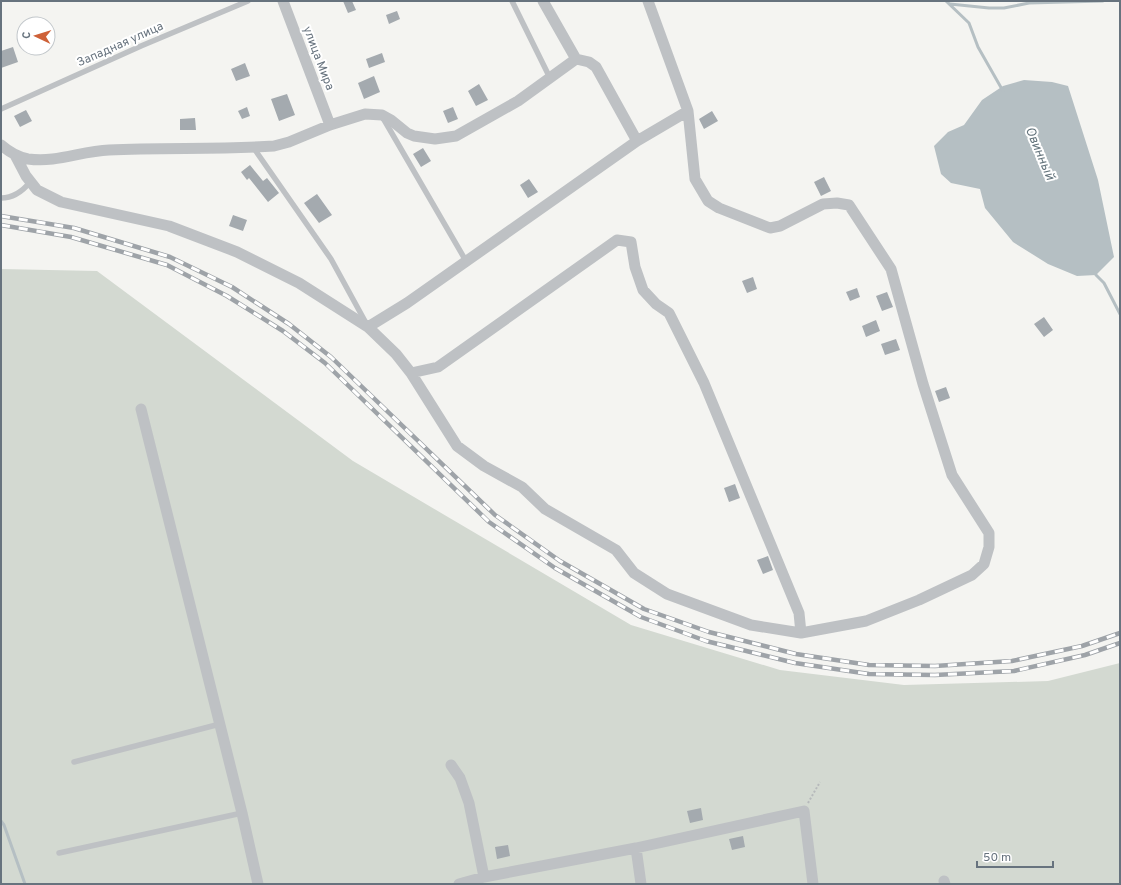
<svg xmlns="http://www.w3.org/2000/svg" width="1121" height="885" viewBox="0 0 1121 885" font-family="Overpass,sans-serif">
<rect width="100%" height="100%" fill="#f4f4f1"/>
<path fill="#d3d9d1" d="M1 269 97 271 353 461 631 625 780 670 904 685 1048 681 1120 663V884H1Z"/>
<path fill="#b5bfc3" d="M1024 80 1052 82 1068 86 1098 180 1114 257 1096 275 1077 276 1048 264 1013 242 985 208 980 189 951 183 941 174 934 146 948 132 964 125 982 100 1003 86Z"/>
<g fill="none" stroke-linecap="round" stroke-linejoin="round">
<path stroke="#b5bfc3" stroke-width="3" d="M946 1 969 23 978 47 1003 91
M950 4 989 8H1004L1029 3 1103 1
M1095 271 1096 275 1104 283 1120 314
M1 821 4 825 25 884"/>
</g>
<path fill="#a4aaaf" d="M343 1H352L356 10 348 13Z
M397 11 400 19 389 24 386 15Z
M13 47 18 62 1 68V51Z
M382 53 385 62 369 68 366 59Z
M245 63 250 76 236 81 231 69Z
M374 76 380 92 364 99 358 83Z
M479 84 488 100 476 106 468 91Z
M287 94 295 115 279 121 271 99Z
M247 107 250 116 242 119 238 111Z
M453 107 458 119 448 123 443 111Z
M26 110 32 121 20 127 14 116Z
M712 111 718 121 704 129 699 119Z
M195 118 196 130H180V119Z
M423 148 431 161 421 167 413 154Z
M250 165 263 181 267 178 279 193 268 202 249 178 247 180 241 172Z
M824 177 831 191 821 196 814 182Z
M529 179 538 192 528 198 520 185Z
M317 194 332 215 319 223 304 203Z
M233 215 247 220 243 231 229 226Z
M753 277 757 289 747 293 742 281Z
M857 288 860 297 850 301 846 292Z
M887 292 893 307 882 311 876 296Z
M1044 317 1053 330 1044 337 1034 324Z
M876 320 880 331 866 337 862 326Z
M896 339 900 350 885 355 881 344Z
M946 387 950 398 939 402 935 391Z
M735 484 740 498 729 502 724 488Z
M768 556 773 570 763 574 757 560Z
M701 808 703 820 690 823 687 811Z
M743 836 745 847 732 850 729 839Z
M508 845 510 856 497 859 495 847Z"/>
<g fill="none" stroke-linecap="round" stroke-linejoin="round">
<path stroke="#b6b9bb" stroke-width="2" stroke-dasharray="2 2" stroke-linecap="butt" d="M808 803 820 782"/>
<path stroke="#bec1c4" stroke-width="5.5" d="M512 1 550 78
M1 109 141 46 248 1
M383 118 466 261
M253 147 331 259 366 323
M1 198C13 198 22 192 30 182
M74 762 220 724
M59 853 242 813"/>
<path stroke="#bec1c4" stroke-width="11" d="M283 1 330 125
M543 1 576 59 589 62 596 67 637 141
M1 145C9 152 17 157 28 159 57 163 81 151 109 150 164 147 219 150 274 146L289 142 330 125 365 114 382 115 391 120 407 133 414 136 435 139 456 136 518 101 576 59
M15 155 26 176 37 190 61 202 169 226 237 252 299 283 368 327 396 354 411 373 457 446 484 466 522 487 545 509 616 550 634 573 667 594 751 625 801 633 866 621 919 600 972 575 984 564 989 547V533L952 475 923 384 891 269 849 205 837 203 823 204 780 226 770 228 719 208 708 201 695 179 688 111 648 1
M368 327 407 303 637 141 688 111
M411 373 438 367 617 240 631 242 635 267 643 290 656 304 669 313 704 383 799 613 801 633
M141 409 242 813 258 884
M451 765 460 778 469 803 484 877
M636 848 641 884
M944 881 945 884
M459 884 484 877 636 848 804 811 813 884"/>
<g stroke="#9ea3a8" stroke-width="4.5">
<path id="rail" d="M1 216 74 228 170 257 232 287 289 324 331 357 495 515 560 561 644 609 709 632 796 654 869 665 935 666 1012 661 1082 646 1120 633
M1 225 71 237 167 265 227 296 283 331 325 363 489 522 555 568 641 617 706 641 795 663 869 674 935 675 1014 671 1085 655 1120 643"/>
</g>
<use href="#rail" stroke="#fff" stroke-width="3" stroke-dasharray="9" stroke-linecap="butt"/>
</g>
<g text-anchor="middle" stroke-width="4" stroke-linejoin="round" paint-order="stroke">
<g font-size="12" fill="#67737e" stroke="#fff">
<text transform="translate(120 44) rotate(-24)" y="4">Западная улица</text>
<text transform="translate(319 58) rotate(69)" y="4">улица Мира</text>
</g>
<g font-size="13" font-style="italic" fill="#63737b" stroke="#fff">
<text transform="translate(1041 153) rotate(67)" y="5">Овинный</text>
</g>
</g>
<rect width="1121" height="885" fill="none" stroke="#67737e" stroke-width="4"/>
<g transform="translate(36 36) rotate(274)"><circle r="19" fill="#ffffff" stroke="#c2c7cb"/>
<path d="M0-3L7 15L0 10L-7 15Z" fill="#ce6138"/>
<text y="-6" font-size="11" font-weight="bold" text-anchor="middle" fill="#67737e">С</text>
</g>
<path d="M977 861v6h76v-6" fill="none" stroke="#67737e" stroke-width="2"/>
<text x="983" y="861" font-size="12" fill="#67737e" stroke="#ffffff" stroke-width="3" paint-order="stroke">50 m</text>
</svg>
